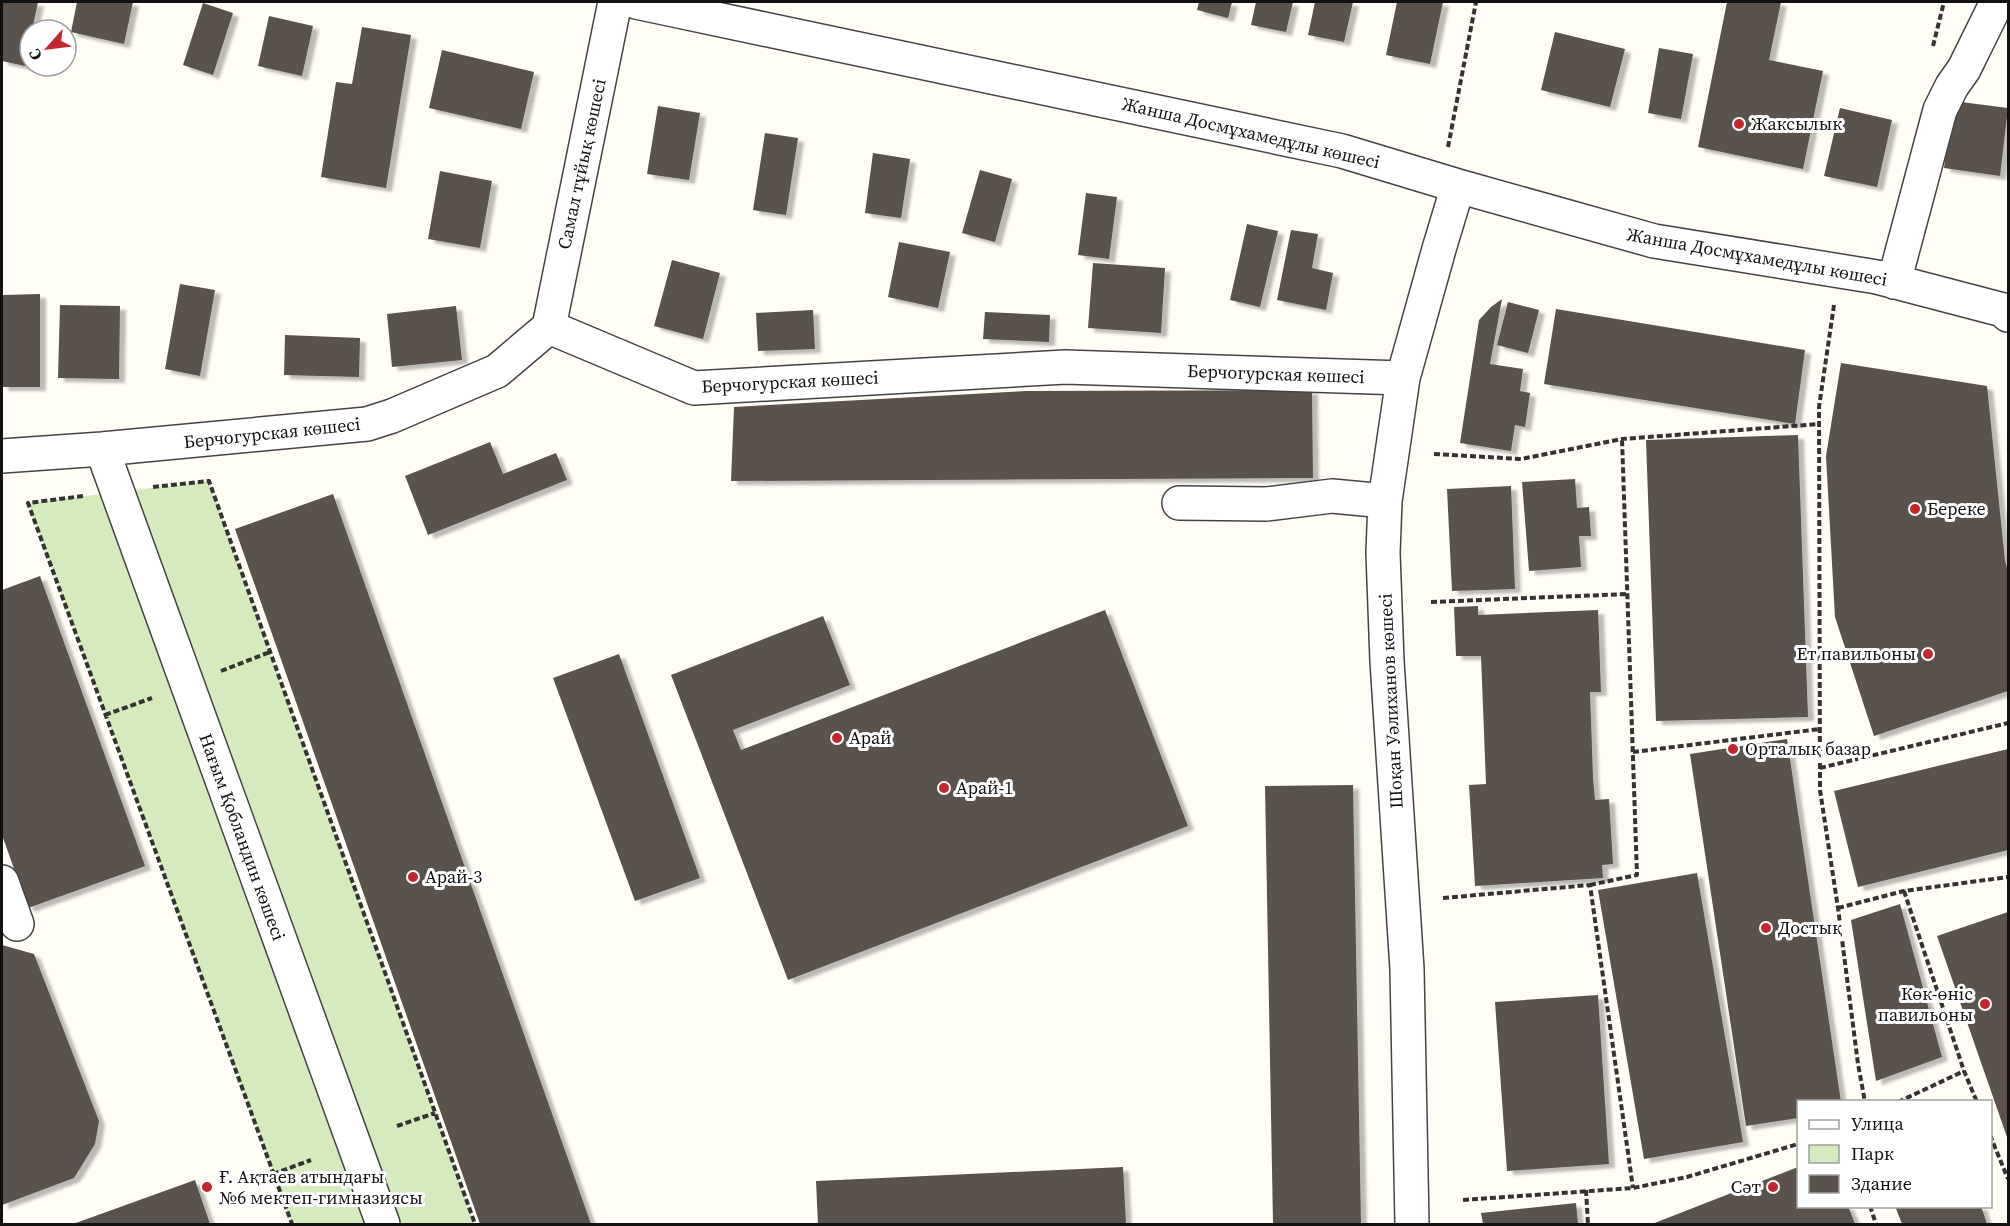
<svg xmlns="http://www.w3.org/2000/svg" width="2010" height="1226" viewBox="0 0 2010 1226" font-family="'Source Serif 4',serif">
<defs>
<filter id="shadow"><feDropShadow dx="6" dy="4" stdDeviation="1.5" flood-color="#0004"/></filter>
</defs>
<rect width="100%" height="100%" fill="#fffdf5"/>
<path fill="#d5ebbd" d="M209 481 475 1224H292L28 503Z"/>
<path fill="#5a524d" filter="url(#shadow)" d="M2 2H38L32 30H30V42L25 66 2 61Z
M77 2H133L124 44 71 32Z
M1199 2H1232L1228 18 1197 10Z
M1256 2H1293L1286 32 1251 25Z
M1315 2H1353L1344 42 1308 35Z
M1397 2H1443L1430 64 1386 55Z
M1727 2H1781L1769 60 1823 71 1803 169 1698 147Z
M203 3 233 13 213 75 183 65Z
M269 16 313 26 302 76 258 66Z
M362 27 411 35 386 188 321 177 336 82 352 84Z
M1555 32 1625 49 1610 107 1541 90Z
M1659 48 1693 54 1681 119 1648 113Z
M442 50 534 72 521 129 429 108Z
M1953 101 2008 108 2000 176 1944 168Z
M658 106 700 113 689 180 647 174Z
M1840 108 1892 120 1877 187 1824 176Z
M765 133 798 138 786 215 753 210Z
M873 153 910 159 901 218 865 213Z
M980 170 1012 179 995 242 962 233Z
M440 171 492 181 480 248 428 239Z
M1086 193 1117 197 1109 259 1078 255Z
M1247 224 1278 231 1260 307 1230 300Z
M1291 230 1318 234 1312 268 1333 273 1326 310 1277 300Z
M899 242 950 252 938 308 888 297Z
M672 260 720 273 703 339 654 326Z
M1093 263 1165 268 1161 333 1088 328Z
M180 284 215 290 200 376 165 369Z
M40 294V387H2V295Z
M1502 299 1490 364 1523 369 1520 391 1530 393 1525 427 1515 425 1511 451 1460 443 1479 320 1491 307Z
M1508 302 1539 310 1528 353 1497 345Z
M60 305 120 306 119 379 58 378Z
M456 306 462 360 392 367 387 314Z
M1556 309 1805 350 1795 424 1544 384Z
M813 310 815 349 758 351 756 313Z
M985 312 1050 315 1049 342 983 339Z
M285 335 360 338 359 377 284 375Z
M1841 363 1987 386 2005 561 2008 571V691L1874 736 1835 617 1826 456Z
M1312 390 1313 478 731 481 734 407 1026 391Z
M1798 435 1808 717 1656 721 1646 440Z
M490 442 503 474 556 453 567 480 428 535 405 476Z
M1575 479 1577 508 1589 507 1591 536H1579L1581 567 1529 571 1522 482Z
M1511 486 1515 589 1452 591 1447 489Z
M333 494 591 1224H480L235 529Z
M40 576 145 866 28 908 2 835V590Z
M1478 606V615L1598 610 1601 692H1590L1593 778 1595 800 1609 799 1613 864 1602 865 1603 878 1475 886 1469 785 1486 784 1481 656H1456L1454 607Z
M1105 610 1188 826 788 980 671 675 823 616 850 685 733 730 741 750Z
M619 654 700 878 635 901 553 678Z
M1787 739 1841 1102H1798V1118L1746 1126 1690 754Z
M2008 749V850L1858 887 1834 791Z
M1353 785 1361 1224H1273L1265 786Z
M1697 873 1743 1142 1644 1159 1598 890Z
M1900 904 1942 1057 1876 1081 1851 920Z
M2008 912V1140L1937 936Z
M2 945 34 954 99 1121 95 1144 74 1178 2 1205Z
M1598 995 1609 1164 1507 1171 1495 1002Z
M1123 1167 1126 1224H818L816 1181Z
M1798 1167V1206H1848L1855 1224H1652Z
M195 1180 210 1224H73Z
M1576 1203 1578 1224H1483L1481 1213Z
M1895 1206H1981L1987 1224H1902Z"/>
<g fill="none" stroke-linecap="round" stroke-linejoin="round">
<g stroke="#444" stroke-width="36">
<path id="minor" d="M636 2 1342 151 1458 186 1654 241 1877 277 2003 310 2008 315
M1894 282 1940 110 1952 86 1964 69 1997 2
M549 327 694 388 1065 367 1403 378
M549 327 615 2
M102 449 383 1224
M2 456 102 449 367 424 392 416 497 371 549 327
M1179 503 1266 504 1332 496 1385 501
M2 882 17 924
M1412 1224 1407 969 1387 661 1383 553 1385 501 1403 378 1439 249 1458 186"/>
</g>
<path stroke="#333" stroke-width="4" stroke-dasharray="6 3" stroke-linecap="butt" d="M1933 46 1944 2
M1448 147 1476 2
M1834 305 1819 407 1820 790 1838 908 1858 1064 1865 1102
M1434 454 1521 459 1622 439 1819 424
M153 487 209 481 475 1224
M83 496 28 503 292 1224
M1431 602 1627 594
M221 671 270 652
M105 715 152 698
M1633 752 1820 729
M1820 768 2008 723
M1590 885 1637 875 1622 439
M1904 891 1964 1071 1977 1102
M1443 898 1590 885 1633 1188
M1838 908 1904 891 2008 877
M1898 1102 1964 1071
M397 1126 435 1113
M1990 1135 2008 1179
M273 1174 311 1160
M1586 1190 1588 1224
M1463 1200 1633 1188 1687 1177 1798 1144
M1870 1206 1876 1224"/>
<use href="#minor" stroke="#fff" stroke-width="33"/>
</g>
<g fill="#c4262e" stroke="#fff" stroke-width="2">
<circle cx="1739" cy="124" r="6"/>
<circle cx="1915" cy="509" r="6"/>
<circle cx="1928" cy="654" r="6"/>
<circle cx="837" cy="738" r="6"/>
<circle cx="1733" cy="749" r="6"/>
<circle cx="944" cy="788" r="6"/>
<circle cx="413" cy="877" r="6"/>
<circle cx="1766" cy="928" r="6"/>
<circle cx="1985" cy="1004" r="6"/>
<circle cx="207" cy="1187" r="6"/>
<circle cx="1773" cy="1187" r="6"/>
</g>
<g text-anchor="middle" stroke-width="6" stroke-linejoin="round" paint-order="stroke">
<g font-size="18" fill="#111" stroke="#fff" text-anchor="start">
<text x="1751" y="130">Жаксылык</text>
<text x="1927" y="515">Береке</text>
<text x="1916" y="660" text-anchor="end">Ет павильоны</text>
<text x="849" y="744">Арай</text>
<text x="1745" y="755">Орталық базар</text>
<text x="956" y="794">Арай-1</text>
<text x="425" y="883">Арай-3</text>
<text x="1778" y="934">Достық</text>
<text x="1973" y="1000" text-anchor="end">Көк-өніс<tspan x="1973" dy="21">павильоны</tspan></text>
<text x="219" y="1183">Ғ. Ақтаев атындағы<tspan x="219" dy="21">№6 мектеп-гимназиясы</tspan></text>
<text x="1761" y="1193" text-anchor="end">Сәт</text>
</g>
<g font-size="18" fill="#111" stroke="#fff">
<text transform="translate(1251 133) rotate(13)" y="6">Жанша Досмұхамедұлы көшесі</text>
<text transform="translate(582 164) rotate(-78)" y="6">Самал тұйық көшесі</text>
<text transform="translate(1757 257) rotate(10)" y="6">Жанша Досмұхамедұлы көшесі</text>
<text transform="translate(1276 374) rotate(2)" y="6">Берчогурская көшесі</text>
<text transform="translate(790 382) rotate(-3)" y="6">Берчогурская көшесі</text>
<text transform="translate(272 433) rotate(-6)" y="6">Берчогурская көшесі</text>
<text transform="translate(1391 701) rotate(-93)" y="6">Шоқан Уәлиханов көшесі</text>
<text transform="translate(242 837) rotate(70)" y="6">Нағым Қобландин көшесі</text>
</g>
</g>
<rect width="2010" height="1226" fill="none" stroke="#111111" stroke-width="6"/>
<rect x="1797" y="1100" width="195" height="108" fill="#ffffff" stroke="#a0a0a0" stroke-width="1.5"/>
<rect x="1809" y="1120" width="30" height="9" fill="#ffffff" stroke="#a0a0a0" stroke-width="1.5"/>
<text x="1851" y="1130" font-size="18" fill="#111111">Улица</text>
<rect x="1809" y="1145" width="30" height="18" fill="#d5ebbd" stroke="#a0a0a0" stroke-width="1.5"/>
<text x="1851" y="1160" font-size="18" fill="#111111">Парк</text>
<rect x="1809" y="1175" width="30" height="18" fill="#5a524d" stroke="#a0a0a0" stroke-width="1.5"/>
<text x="1851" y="1190" font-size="18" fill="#111111">Здание</text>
<g transform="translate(48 48) rotate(242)"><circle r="28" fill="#ffffff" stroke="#a0a0a0" stroke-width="1.5"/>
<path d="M0-4.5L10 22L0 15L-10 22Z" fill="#c4262e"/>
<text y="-9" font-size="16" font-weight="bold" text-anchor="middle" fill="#111111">С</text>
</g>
</svg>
